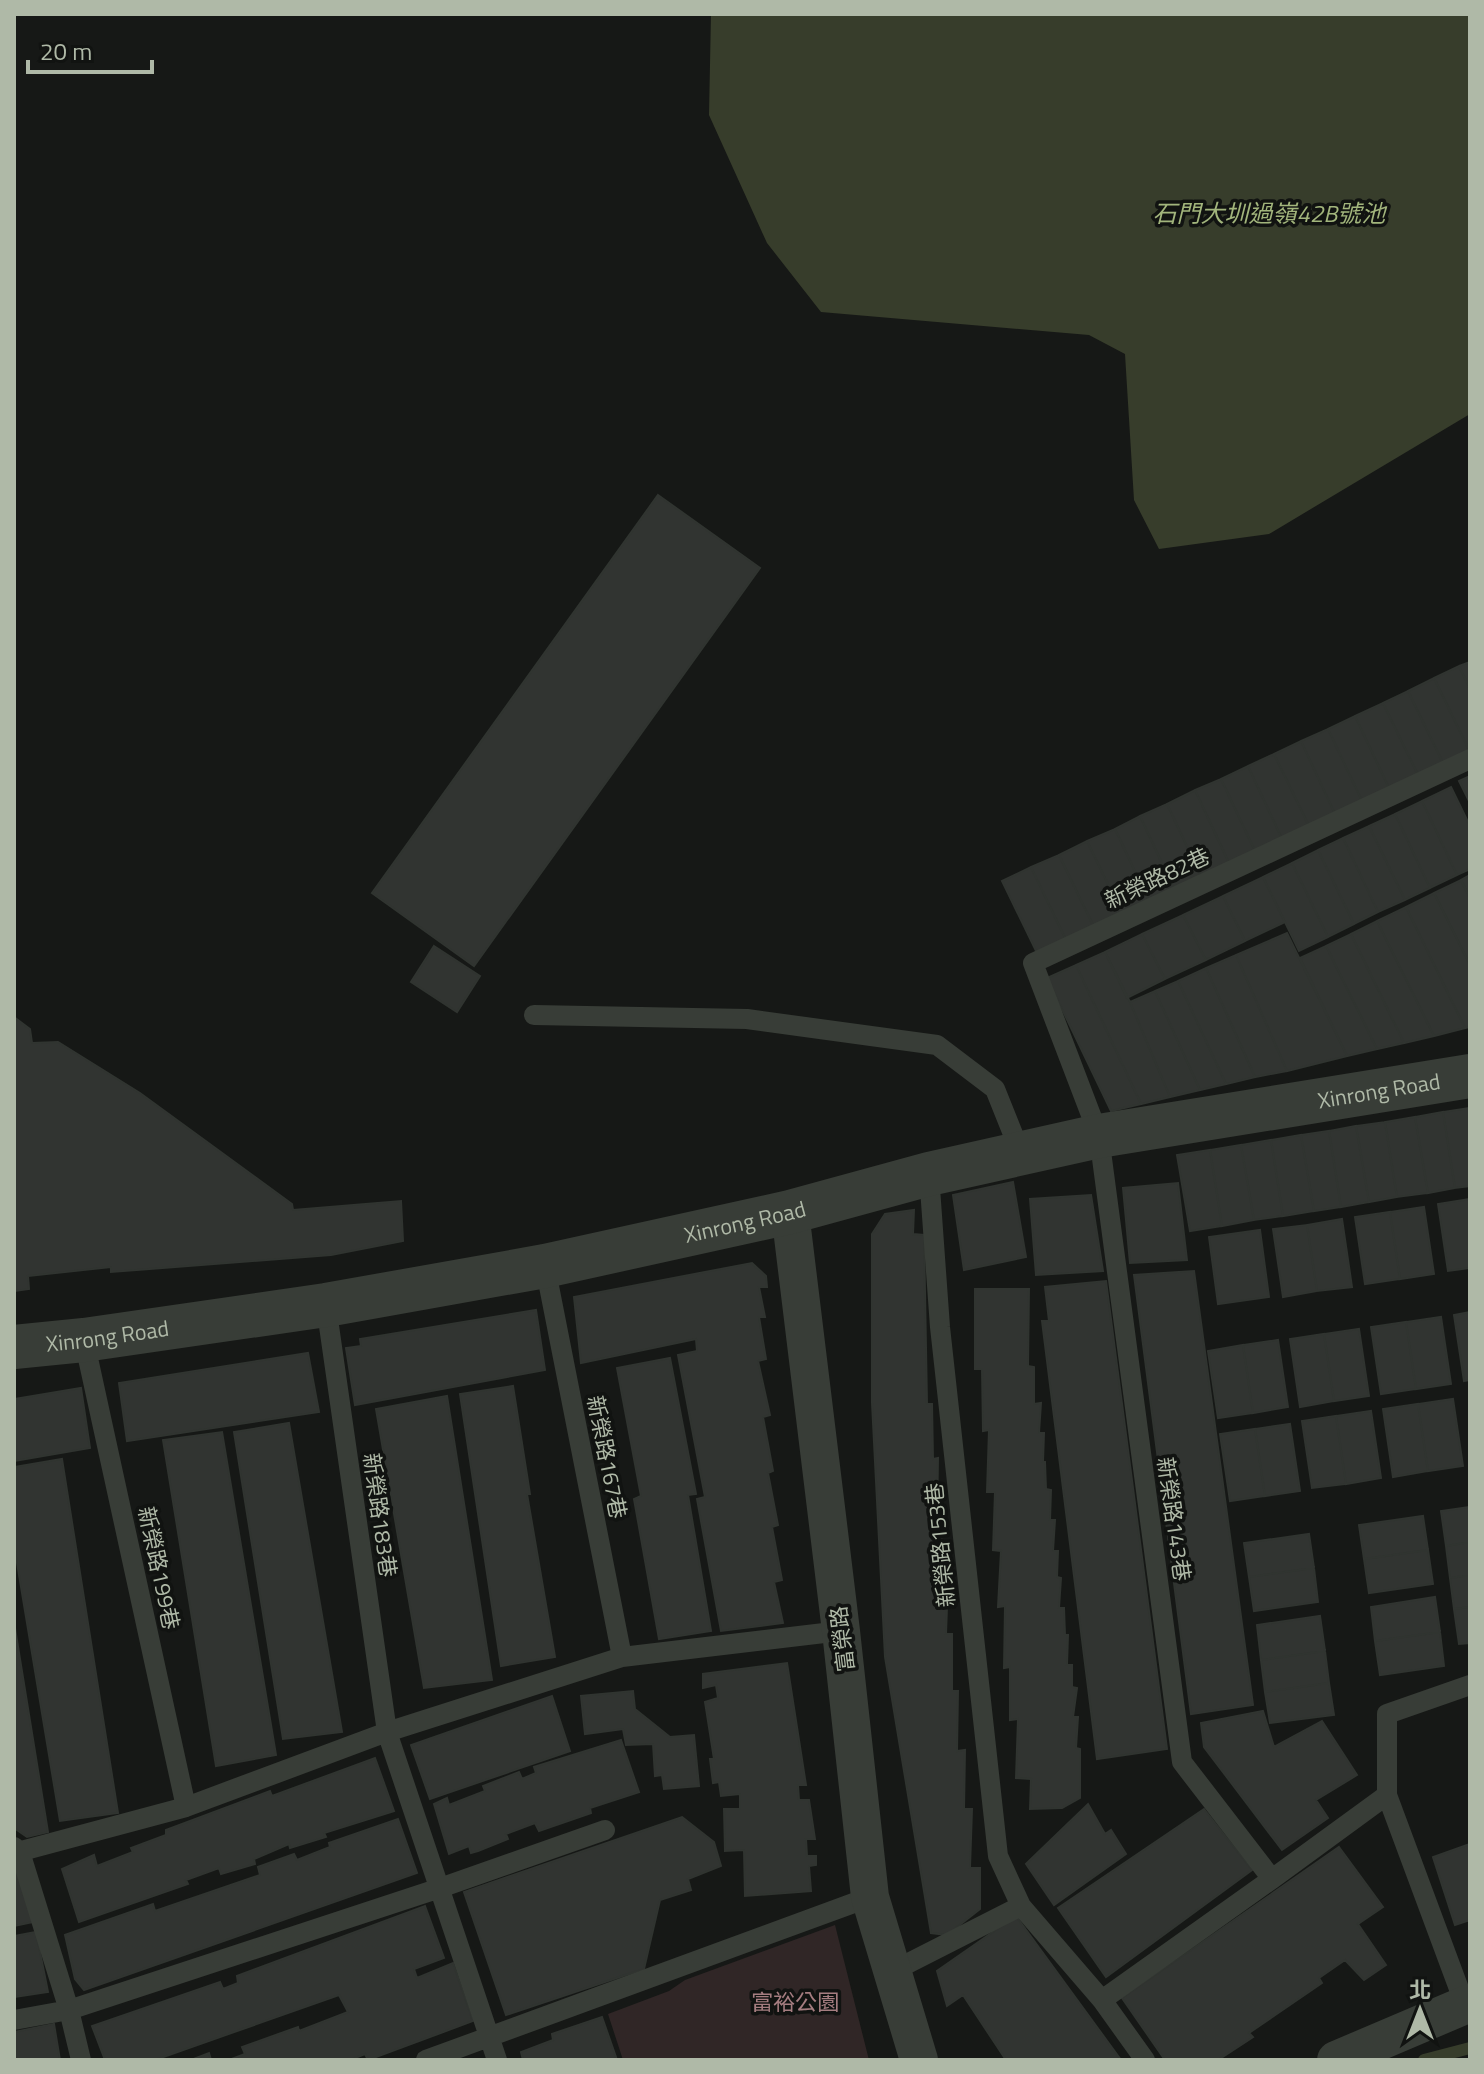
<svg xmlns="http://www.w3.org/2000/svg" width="1484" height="2074" viewBox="0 0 1484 2074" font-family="'Titillium Web','Noto Sans TC',sans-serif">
<rect width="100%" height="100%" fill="#161816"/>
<path fill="#302626" d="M835 1925 869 2060H623L608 2014 669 1991 685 1980Z"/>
<path fill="#373d2b" d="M711 14H1470V414L1269 534 1159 549 1134 500 1125 354 1089 335 821 312 767 243 709 115Z"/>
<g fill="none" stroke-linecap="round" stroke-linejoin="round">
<path stroke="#373d2b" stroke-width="12" d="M1424 2060 1470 2048"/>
</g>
<path fill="#313431" stroke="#303430" stroke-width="2" d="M658 495 760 568 474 966 372 893Z
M1470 662V689L1459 666Z
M1459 666 1470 689 1469 750 1434 678Z
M1434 678 1469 750 1443 763 1408 691Z
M1408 691 1443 763 1418 775 1383 703Z
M1383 703 1418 775 1389 788 1355 716Z
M1355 716 1389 788 1362 801 1328 729Z
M1328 729 1362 801 1335 814 1301 741Z
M1301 741 1335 814 1309 826 1274 754Z
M1274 754 1309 826 1282 839 1248 766Z
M1248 766 1282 839 1255 851 1221 779Z
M1470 776V803L1459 781Z
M1221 779 1255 851 1229 863 1195 790Z
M1451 787 1470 826V869L1457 875 1422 801Z
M1195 790 1229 863 1201 876 1167 804Z
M1422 801 1457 875 1430 888 1395 814Z
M1167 804 1201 876 1174 889 1140 816Z
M1395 814 1430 888 1405 900 1369 826Z
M1140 816 1174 889 1149 901 1115 829Z
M1369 826 1405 900 1378 912 1343 838Z
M1115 829 1149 901 1122 913 1087 841Z
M1343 838 1378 912 1354 924 1318 850Z
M1087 841 1122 913 1094 927 1059 855Z
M1318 850 1354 924 1328 937 1292 863Z
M1059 855 1094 927 1066 940 1031 867Z
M1292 863 1328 937 1299 951 1263 877Z
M1031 867 1066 940 1037 953 1002 881Z
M1470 875V898L1461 880Z
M1263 877 1285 922 1245 941 1223 896Z
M1461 880 1470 898V965L1434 893Z
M1434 893 1470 965V1027L1465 1028 1406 907Z
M1223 896 1245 941 1206 960 1183 915Z
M1406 907 1465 1028 1434 1036 1377 921Z
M1183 915 1206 960 1165 979 1142 934Z
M1377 921 1434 1036 1404 1043 1351 934Z
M1287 933 1347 1056 1287 1071 1236 955Z
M1142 934 1165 979 1127 998 1105 952Z
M1351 934 1404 1043 1377 1049 1326 946Z
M434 946 480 976 457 1012 411 982Z
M1326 946 1377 1049 1347 1056 1300 958Z
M1105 952 1130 1002 1170 1097 1141 1104 1076 965Z
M1236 955 1287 1071 1255 1077 1206 968Z
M1076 965 1141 1104 1111 1111 1047 978Z
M1206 968 1255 1077 1226 1084 1178 981Z
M1178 981 1226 1084 1200 1090 1155 991Z
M1155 991 1200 1090 1170 1097 1130 1002Z
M14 1017 30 1029 32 1043 58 1042 140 1093 292 1204 293 1210 401 1201 403 1241 331 1255 111 1272V1267L28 1276 29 1289 14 1291Z
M1470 1108V1186L1455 1188 1443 1112Z
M1443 1112 1455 1188 1428 1193 1415 1117Z
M1415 1117 1428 1193 1397 1197 1385 1122Z
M1385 1122 1397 1197 1369 1202 1356 1126Z
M1356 1126 1369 1202 1341 1207 1329 1131Z
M1329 1131 1341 1207 1314 1211 1301 1135Z
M1301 1135 1314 1211 1283 1216 1271 1140Z
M1271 1140 1283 1216 1254 1220 1241 1145Z
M1241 1145 1254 1220 1222 1226 1210 1150Z
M1210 1150 1222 1226 1190 1231 1177 1155Z
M1013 1182 1026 1257 964 1270 953 1195Z
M1178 1183 1187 1260 1130 1263 1123 1188Z
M1091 1195 1103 1271 1036 1275 1030 1199Z
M1470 1199V1268L1448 1271 1438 1204Z
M1424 1207 1434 1274 1400 1279 1390 1212Z
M914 1210 913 1234 924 1235 927 1404H932L933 1459 938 1458 937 1522H942L940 1579 948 1580 946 1634H952V1691H958L957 1751 965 1750 964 1809H972L970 1868H980V1909L947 1935 931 1933 885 1657 872 1403V1234L885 1214Z
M1390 1212 1400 1279 1365 1284 1355 1217Z
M1342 1219 1352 1287 1317 1291 1307 1225Z
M1307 1225 1317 1291 1283 1297 1273 1229Z
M1260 1230 1269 1297 1218 1304 1209 1237Z
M752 1263 766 1276 767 1287H759L765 1317H759L766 1359 758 1361 770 1415 763 1417 773 1471 768 1473 778 1525 772 1527 782 1580 774 1582 783 1623 721 1631 697 1499 705 1497 678 1355 697 1351 696 1339 581 1363 574 1297Z
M1194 1271 1253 1705 1191 1714 1134 1275Z
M1106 1281 1167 1749 1097 1759 1042 1321H1049L1045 1287Z
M975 1289H1029L1028 1366 1034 1367V1404L1041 1403 1039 1433H1044L1043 1462H1045L1046 1489 1051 1490 1050 1520H1055L1053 1551H1058L1057 1577 1061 1578 1059 1608H1064L1065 1635H1068L1067 1665H1072V1687L1077 1688 1073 1717H1078L1076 1748 1080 1749V1798L1062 1808 1030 1809 1031 1779 1016 1778 1018 1719 1010 1720V1667L1004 1668 1005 1606 998 1607 1001 1551 993 1550 995 1492H987L989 1430 983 1431 982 1369H975Z
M536 1310 545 1370 355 1405 346 1348 361 1346 360 1339Z
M1470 1312V1380L1464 1381 1454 1315Z
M1441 1317 1451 1384 1416 1389 1406 1322Z
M1406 1322 1416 1389 1381 1394 1371 1327Z
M1359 1329 1369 1396 1334 1401 1324 1334Z
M1324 1334 1334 1401 1300 1407 1290 1339Z
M1278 1340 1288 1407 1253 1413 1243 1345Z
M1243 1345 1253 1413 1218 1418 1208 1351Z
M308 1353 319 1412 127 1441 119 1383Z
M670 1358 696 1494 688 1495 711 1631 659 1639 634 1499 641 1496 617 1368Z
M513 1386 530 1494H527L555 1657 501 1666 460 1394Z
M81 1388 90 1448 14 1461V1399Z
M447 1396 492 1680 424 1688 376 1409Z
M1453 1399 1463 1466 1428 1471 1418 1404Z
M1418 1404 1428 1471 1393 1477 1383 1409Z
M1371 1411 1381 1478 1346 1484 1336 1416Z
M1336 1416 1346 1484 1312 1488 1302 1421Z
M289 1423 342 1732 283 1739 234 1432Z
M1290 1424 1300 1491 1265 1496 1255 1429Z
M1255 1429 1265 1496 1230 1501 1220 1434Z
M222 1432 276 1755 216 1766 163 1440Z
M62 1459 118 1813 60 1821 14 1545V1467Z
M1470 1507V1542L1446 1546 1441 1511Z
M1423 1516 1428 1550 1364 1559 1359 1525Z
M1309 1534 1314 1568 1249 1577 1244 1543Z
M1470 1542V1575L1450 1578 1446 1546Z
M1428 1550 1433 1584 1369 1593 1364 1559Z
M1314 1568 1318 1602 1254 1611 1249 1577Z
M1470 1575V1607L1454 1609 1450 1578Z
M1435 1597 1440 1632 1375 1641 1371 1607Z
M1470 1607V1643L1459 1644 1454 1609Z
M1320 1616 1325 1651 1261 1660 1257 1625Z
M14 1622 48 1832 27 1837 14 1828Z
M1440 1632 1444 1666 1380 1675 1375 1641Z
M1325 1651 1329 1683 1265 1692 1261 1660Z
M787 1663 806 1785H798L799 1800H809L815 1839H806L807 1856H816V1865L809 1866 811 1891 745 1896 744 1850 725 1851 724 1809H740V1794L721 1796 719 1782 713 1783 710 1759H714L705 1702 718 1698 716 1685 703 1688V1674Z
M1329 1683 1334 1715 1270 1723 1265 1692Z
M633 1691 635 1709 670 1737 694 1735 699 1786 664 1789 662 1775 655 1776 653 1744 626 1745 623 1729 585 1734 581 1696Z
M552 1696 570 1751 430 1799 411 1745Z
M1263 1711 1274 1747 1322 1721 1357 1775 1316 1800 1328 1818 1282 1850 1204 1747 1201 1723Z
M621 1740 639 1792 590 1808 591 1813 539 1831 535 1823 506 1834 508 1839 478 1851 471 1853 469 1846 449 1854 434 1804 447 1798 449 1805 485 1791 483 1786 519 1772 522 1779 536 1773 534 1767Z
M375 1758 394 1811 324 1833 326 1837 290 1848 289 1844 254 1859 255 1864 221 1874 219 1868 186 1880 188 1884 79 1922 62 1869 94 1855 97 1866 133 1852 131 1848 166 1835V1830L270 1791 272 1796Z
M1088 1804 1105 1834 1111 1830 1126 1854 1054 1905 1026 1864Z
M1204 1809 1252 1870 1106 1977 1058 1908Z
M682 1817 714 1842 721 1866 688 1879 691 1890 660 1900 644 1969 506 2015 464 1892Z
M398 1819 417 1873 84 1990 75 1979 65 1935 153 1904 155 1911 260 1875 258 1867 294 1854 297 1860 330 1847 329 1843Z
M1470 1844V1920L1455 1925 1433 1857Z
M1339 1847 1383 1907 1358 1924 1386 1965 1364 1980 1345 1960 1319 1978 1322 1983 1249 2033 1253 2037 1218 2060H1165L1122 1998Z
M19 1871 33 1922 14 1926V1872Z
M425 1906 444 1958 414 1969 417 1978 453 1963 473 2021 368 2060 365 2054 350 2060H229L245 2054 242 2047 298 2027 299 2031 348 2012 339 1995 155 2060H105L92 2026 220 1982 223 1989 238 1983 237 1976Z
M1016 1916 1121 2060H1006L963 1995 947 2006 937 1971Z
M36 1932 48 1992 14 1997V1936Z
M602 2017 617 2060H523L521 2052 553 2040 552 2034Z
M54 2024 60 2060H14V2032Z
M209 2053 211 2060H191Z"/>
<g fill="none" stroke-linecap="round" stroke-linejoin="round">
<path stroke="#383d37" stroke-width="20" d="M534 1015 747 1019 937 1045 995 1089 1021 1154
M929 1174 940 1327 998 1856 1021 1906
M545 1266 622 1657
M326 1305 387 1732 497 2060
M84 1340 186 1807
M1387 1795 1465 2005
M14 1847 20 1852 69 2010 81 2060
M14 1853 186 1807 387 1732 622 1657 841 1631
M1272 1879 1182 1762 1099 1136 1033 963 1470 759
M893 1971 1021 1906 1102 2000 1272 1879 1387 1795V1714L1470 1685
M1102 2000 1145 2060
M14 2020 69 2010 440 1888 605 1830
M426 2060 870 1897"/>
<path stroke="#383d37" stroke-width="38" d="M790 1212 841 1631 870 1897 919 2060
M1336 2060 1470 2003"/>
<path stroke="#383d37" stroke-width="44" id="s1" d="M14 1347 84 1340 326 1305 545 1266 790 1212 929 1174 1099 1136 1470 1076"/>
</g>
<g text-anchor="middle" stroke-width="7" stroke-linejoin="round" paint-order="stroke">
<g font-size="22" fill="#afb9a7" stroke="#111311">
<text transform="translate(1157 878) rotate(-25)" y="8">新榮路82巷</text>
<text dy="8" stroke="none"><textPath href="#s1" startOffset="1390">Xinrong Road</textPath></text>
<text dy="8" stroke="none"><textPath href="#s1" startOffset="742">Xinrong Road</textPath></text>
<text dy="8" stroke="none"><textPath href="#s1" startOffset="94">Xinrong Road</textPath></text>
<text transform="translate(607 1457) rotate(79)" y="8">新榮路167巷</text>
<text transform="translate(380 1515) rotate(82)" y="8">新榮路183巷</text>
<text transform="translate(1174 1519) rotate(82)" y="8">新榮路143巷</text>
<text transform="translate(940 1545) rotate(-96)" y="8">新榮路153巷</text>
<text transform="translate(159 1568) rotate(78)" y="8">新榮路199巷</text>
<text transform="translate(842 1639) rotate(-97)" y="8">富榮路</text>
</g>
<g font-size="22" fill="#a57d80" stroke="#111311">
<text x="795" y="2010">富裕公園</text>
</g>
<g font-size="24" font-style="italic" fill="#a2b57c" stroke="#111311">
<text x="1269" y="222">石門大圳過嶺42B號池</text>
</g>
</g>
<rect width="1484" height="2074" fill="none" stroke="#afb9a7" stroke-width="32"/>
<g transform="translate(1420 2010)" stroke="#111311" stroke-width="6" paint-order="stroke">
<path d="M0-6L14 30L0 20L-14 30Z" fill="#afb9a7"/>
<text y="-12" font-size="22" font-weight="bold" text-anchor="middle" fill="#afb9a7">北</text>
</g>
<path d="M28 60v12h124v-12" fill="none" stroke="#afb9a7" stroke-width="4"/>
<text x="40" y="60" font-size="24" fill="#afb9a7" stroke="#111311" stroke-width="6" paint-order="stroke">20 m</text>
</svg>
